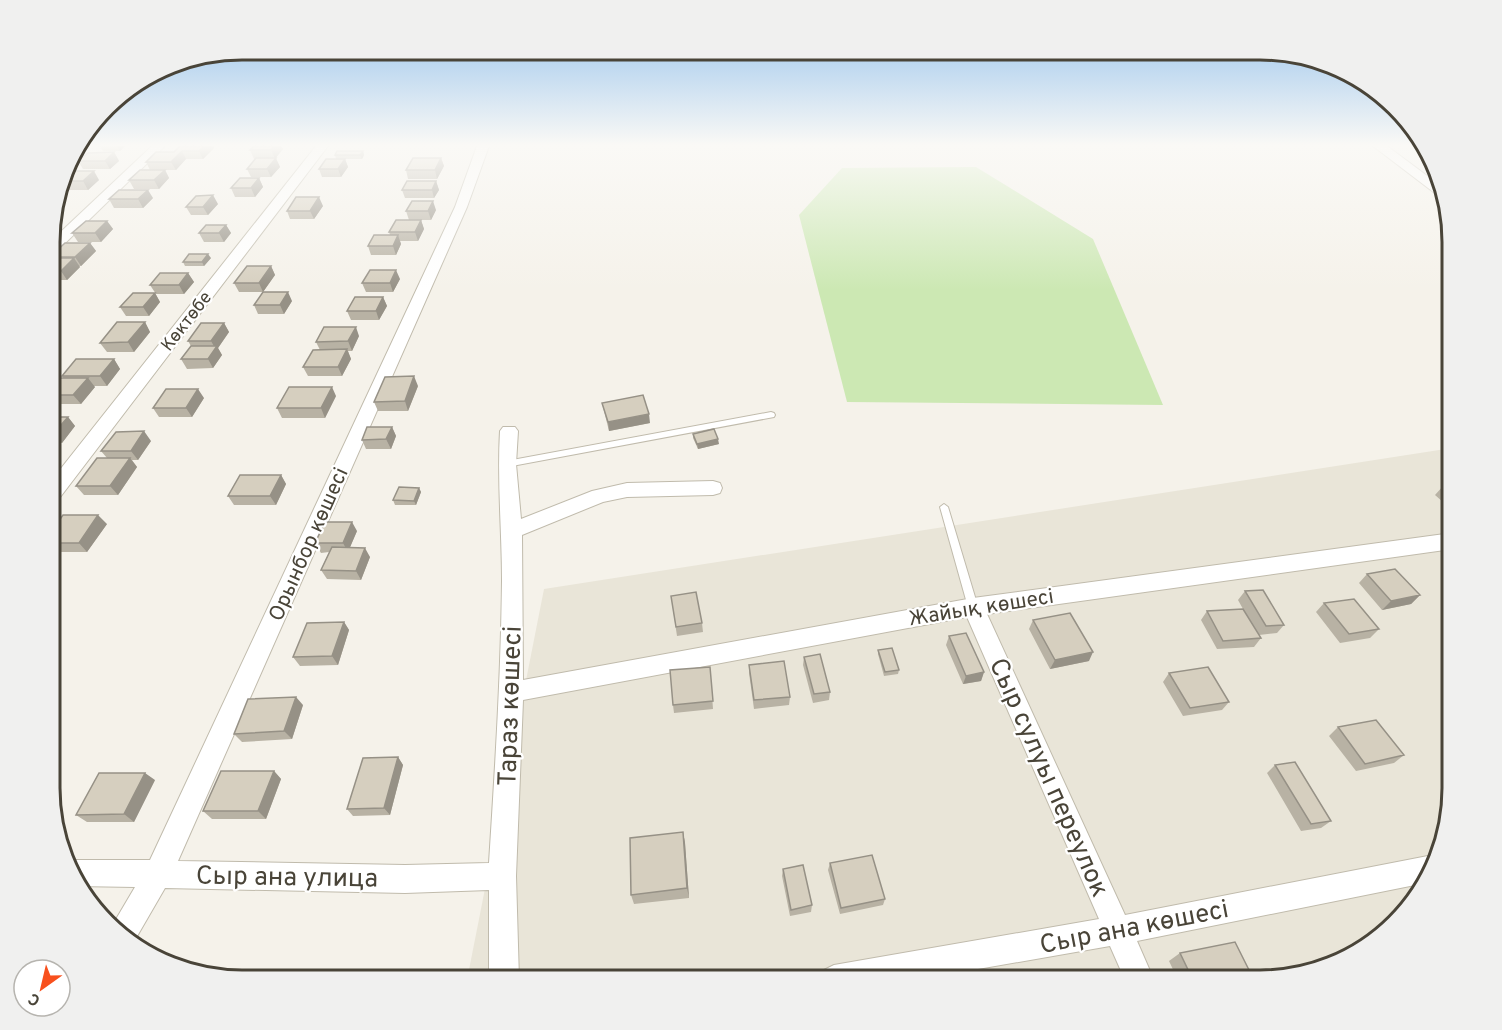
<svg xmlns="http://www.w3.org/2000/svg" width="1502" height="1030" viewBox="0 0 1502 1030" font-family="Overpass,sans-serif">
<rect width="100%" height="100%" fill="#f5f2ea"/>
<path fill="#e9e5d8" d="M1452 448V800L1442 850 1413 905 1345 960 1260 980H467L544 589Z"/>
<path fill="#cce8b3" d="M976 167 1093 239 1163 405 847 402 799 215 842 168Z"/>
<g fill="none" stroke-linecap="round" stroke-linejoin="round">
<g stroke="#c0bbac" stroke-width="2">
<path id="service" d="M771 412 774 413 775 415 774 417 507 467 503 464 507 461Z
M944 504 948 507 978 607 976 610 973 611 970 610 968 607 940 507Z"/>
</g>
<g stroke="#c0bbac" stroke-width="2">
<path id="minor" d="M152 146H165L56 252 51 253V241Z
M316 146H328L58 500 51 502V481Z
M477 146H489L467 207 178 861 405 865 489 863C495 769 501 675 502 581 502 531 497 481 500 431L503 427H515L518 431 516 464 521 519 592 491 627 483 713 481 720 483 722 488 720 493 713 495 627 497 603 502 522 535 523 680 973 598 1452 533V549L987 614 1125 915 1433 855 1439 857 1425 883 1137 941 1154 980H1125L1110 946 915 980H819L824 970 834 965 1099 919 967 617 523 700 516 876 519 980H489V890L405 893 165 888 132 945 125 941 112 926 135 887 76 886 67 860H150L455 207Z
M1373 146H1387L1438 184 1441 194H1436Z"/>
</g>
<use href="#service" fill="#fff" fill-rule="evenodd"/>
<use href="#minor" fill="#fff" fill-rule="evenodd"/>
</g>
<path fill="#b8b2a4" d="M100 146H125L120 151H103Z
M254 146H281L283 149 275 158 280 167 271 177H251L247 169 256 159H254L250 150Z
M214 148 203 159H186L176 170H165L169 178 159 189H134L129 180 150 170 146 162 174 152Z
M363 151 364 155 362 159H345L348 167 341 177H322L319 169 336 159 335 155Z
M114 152 119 161 110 169H83L78 161Z
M441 158 444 166 437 179H408L406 170Z
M64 176 99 180 88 190H63L60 186Z
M259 178 263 187 255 197H235L231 188Z
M436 181 439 190 434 198H405L402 190Z
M153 198 143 208H114L109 199Z
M218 204 208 215H191L186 207Z
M323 206 314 219H290L287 211Z
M436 210 431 220H409L406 211Z
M421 220 424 229 418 241H400L401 244 396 255H371L368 246 390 235 389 232Z
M107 221 113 229 101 242H78L72 233Z
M226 225 231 233 224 242H204L199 233Z
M90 243 96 251 81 266H79L80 267 67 280H51V256Z
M1451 250H1452V257L1448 254Z
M211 258 204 266H185L183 262Z
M271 266 275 275 263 292H239L234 283Z
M188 273 194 282 184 294H156L150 285Z
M400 279 393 292H366L362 283Z
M155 293 160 302 149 316H126L120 307Z
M383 297 387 306 379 320H351L347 311Z
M292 301 284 314H258L254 305Z
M145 322 150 332 134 352H107L100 343Z
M224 323 229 332 218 348 222 355 213 368 187 369 181 359 191 346 188 341Z
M359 336 352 351H348L351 359 342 376H308L303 367 320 350 316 342Z
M114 359 120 369 107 386H93L95 387 81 404H53L51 402V389L63 378 62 376Z
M418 386 408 411H378L374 402Z
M336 396 325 418H282L277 408Z
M204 398 192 417H159L153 408Z
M602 403 650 423 609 431Z
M51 417H68L75 426 62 443H51Z
M392 427 396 436 391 449H366L362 440Z
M693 434 719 444 698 449 693 438Z
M151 441 138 460H132L137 467 118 495H84L76 486 107 458 101 451Z
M281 475 286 484 276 505H234L228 496Z
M1452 484V510L1435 495 1444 485Z
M419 488 421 492 416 505H395L393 500Z
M107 524 87 552H51V532Z
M357 531 350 547 370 557 361 580 327 579 321 570 329 552 321 553 315 543Z
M1367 574 1420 595 1411 604 1382 610 1359 583Z
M1245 591 1284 625 1277 633 1259 635 1261 638 1254 647 1217 649 1201 620 1207 611 1243 609 1238 600Z
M671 596 702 623 703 632 677 636Z
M1324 603 1379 629 1370 638 1340 643 1316 612Z
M1033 620 1089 661 1050 669 1029 629Z
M344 622 349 630 338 665 300 666 293 657Z
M949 636 984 672 981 681 963 684 946 645Z
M878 650 899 670 898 674 884 676 878 654Z
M804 657 830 692 829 700 813 703 803 665Z
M749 665 790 697 789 705 754 709 749 673Z
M710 667 713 709 674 713 673 705Z
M1169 673 1229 702 1222 710 1183 716 1163 682Z
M303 705 292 739 242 742 234 734Z
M1338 727 1404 755 1394 763 1356 771 1329 736Z
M1452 738V759L1441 746Z
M398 757 403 765 390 815 353 816 347 809Z
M1275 765 1331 821 1321 828 1301 831 1267 773Z
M274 771 281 779 266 819H212L203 811Z
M155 780 134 822H87L76 815Z
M683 832 685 843 689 898 634 904 631 895Z
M830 863 885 899 883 905 840 914 828 870Z
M783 869 812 905 811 912 790 916 782 876Z
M1180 953 1254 980H1178L1169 961Z"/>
<path fill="#969186" d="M117 146H125L120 151Z
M204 146H214V148L203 159 199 151Z
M274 146H281L283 149 275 159 271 150Z
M182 151 186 159 176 170 171 162Z
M363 151 364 155 362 159 360 155Z
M114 152 119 161 110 169 105 161Z
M276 158 280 167 271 177 267 169Z
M441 158 444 166 437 179 435 170Z
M345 159 348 167 341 177 338 169Z
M165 170 169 178 159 189 154 180Z
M94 171 99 180 88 190 83 181Z
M259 178 263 187 255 197 251 188Z
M436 181 439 190 434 198 432 190Z
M148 190 153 198 143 208 138 199Z
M213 195 218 204 208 215 203 207Z
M319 197 323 206 314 219 310 211Z
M433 201 436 210 431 220 428 211Z
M60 208 63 212 54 220 52 216Z
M421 220 424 229 418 241 415 232Z
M107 221 113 229 101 242 95 233Z
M226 225 231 233 224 242 219 233Z
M398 235 401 244 396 255 393 246Z
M90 243 96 251 81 266 75 257Z
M208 254 211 258 204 266 202 262Z
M74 258 80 267 67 280 61 271Z
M271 266 275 275 263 292 259 283Z
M396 270 400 279 393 292 390 283Z
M188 273 194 282 184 294 179 285Z
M288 292 292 301 284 314 280 305Z
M155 293 160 302 149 316 143 307Z
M383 297 387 306 379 320 376 311Z
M145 322 150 332 134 352 128 342Z
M224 323 229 332 218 348 222 355 213 368 208 359 215 348 211 341Z
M356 327 359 336 352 351 348 341Z
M347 349 351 359 342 376 338 367Z
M114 359 120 369 107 386 100 376Z
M414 376 418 386 408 411 405 401Z
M88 378 95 387 81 404 73 395Z
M332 387 336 396 325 418 321 408Z
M198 389 204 398 192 417 186 408Z
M649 414 650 423 609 431 608 422Z
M68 417 75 426 62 443 54 433Z
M392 427 396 436 391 449 386 439Z
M144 431 151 441 138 460 131 451Z
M718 439 719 444 698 449 697 444Z
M130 458 137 467 118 495 110 486Z
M281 475 286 484 276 505 270 496Z
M419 488 421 492 416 505 414 501Z
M98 515 107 524 87 552 79 543Z
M352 522 357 531 348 552 343 543Z
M365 548 370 557 361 580 356 571Z
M51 573 59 581 51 593Z
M1420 595 1411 604 1382 610 1391 601Z
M344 622 349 630 338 665 332 656Z
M1093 652 1089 661 1050 669 1055 660Z
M984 672 981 681 963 684 966 676Z
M296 697 303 705 292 739 284 731Z
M398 757 403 765 390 815 384 808Z
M274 771 281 779 266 819 258 811Z
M145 773 155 780 134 822 124 814Z
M683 832 685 843 689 898 687 888Z"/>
<path fill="#d6cfbf" stroke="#969186" stroke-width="1.5" d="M180 146H204L199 151H182L171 162H146L156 152H174Z
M254 146H274L271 150H250Z
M337 151H363L360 155H335Z
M114 152 105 161H78L88 153Z
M256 158H276L267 169H247Z
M413 158H441L435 170H406Z
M326 159H345L338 169H319Z
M140 170H165L154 180H129Z
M69 171H94L83 181H62L64 176Z
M240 178H259L251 188H231Z
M407 181H436L432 190H402Z
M119 190H148L138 199H109Z
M213 195 203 207H186L196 196Z
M296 197H319L310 211H287Z
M412 201H433L428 211H406Z
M54 208H60L52 215Z
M396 220H421L415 232H389Z
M86 221H107L95 233H72Z
M206 225H226L219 233H199Z
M374 235H398L393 246H368Z
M65 243H90L75 257H51V256Z
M189 254H208L202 262H183Z
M51 258H74L61 271H51Z
M247 266H271L259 283H234Z
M370 270H396L390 283H362Z
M160 273H188L179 285H150Z
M263 292H288L280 305H254Z
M133 293H155L143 307H120Z
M355 297H383L376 311H347Z
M117 322H145L128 342 100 343Z
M201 323H224L211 341H188Z
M324 327H356L348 341 316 342Z
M191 346H217L208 359H181Z
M347 349 338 367H303L313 350Z
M76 359H114L100 376H62Z
M414 376 405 401 374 402 385 377Z
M61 378H88L73 395H51V389Z
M289 387H332L321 408H277Z
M166 389H198L186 408H153Z
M643 395 649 414 608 422 602 403Z
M51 417H68L54 433H51Z
M367 427H392L386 439 362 440Z
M714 429 718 439 697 444 693 434Z
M144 431 131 451H101L116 432Z
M97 458H130L110 486H76Z
M240 475H281L270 496H228Z
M1452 484V493L1444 485Z
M399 487 419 488 414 501 393 500Z
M63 515H98L79 543H51V532Z
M325 522H352L343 543H315Z
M332 547 365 548 356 571 321 570Z
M1395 569 1420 595 1391 601 1367 574Z
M1263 590 1284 625 1266 626 1245 591Z
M696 592 702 623 676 627 671 596Z
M1354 599 1379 629 1349 634 1324 603Z
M1243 609 1261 638 1223 641 1207 611Z
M1070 613 1093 652 1055 660 1033 620Z
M344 622 332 656 293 657 307 623Z
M966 633 984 672 966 676 949 636Z
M892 648 899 670 885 672 878 650Z
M820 654 830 692 814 694 804 657Z
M784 661 790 697 754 700 749 665Z
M710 667 713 701 673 705 670 670Z
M1208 667 1229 702 1190 708 1169 673Z
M296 697 284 731 234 734 248 699Z
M1376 720 1404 755 1365 764 1338 727Z
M398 757 384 808 347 809 363 758Z
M1295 762 1331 821 1311 824 1275 765Z
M221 771H274L258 811H203Z
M99 773H145L124 814 76 815Z
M683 832 687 888 631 895 630 838Z
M872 855 885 899 841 908 830 863Z
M803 865 812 905 791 910 783 869Z
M1235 942 1254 980H1193L1180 953Z"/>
<linearGradient id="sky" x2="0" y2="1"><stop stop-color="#8ebeeb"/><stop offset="0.5" stop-color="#faf9f6"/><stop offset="1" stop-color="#faf9f6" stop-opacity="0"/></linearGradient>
<rect width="1502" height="290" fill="url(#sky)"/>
<g text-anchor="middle" stroke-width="4.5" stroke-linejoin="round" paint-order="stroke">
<g font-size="18" fill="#494438" stroke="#fff">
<text transform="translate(186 321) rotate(-52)" y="6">Көктөбе</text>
</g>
<g font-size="21" fill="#494438" stroke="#fff">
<text transform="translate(308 544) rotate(-66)" y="7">Орынбор көшесі</text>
<text transform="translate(981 607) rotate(-9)" y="7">Жайық көшесі</text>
</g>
<g font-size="26" fill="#494438" stroke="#fff">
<text transform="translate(509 706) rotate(-88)" y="9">Тараз көшесі</text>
<text transform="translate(1050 777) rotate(66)" y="9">Сыр сулуы переулок</text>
<text transform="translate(287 876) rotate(1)" y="9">Сыр ана улица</text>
<text transform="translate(1134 926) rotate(-11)" y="9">Сыр ана көшесі</text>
</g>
</g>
<path d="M0 0H1502V1030H0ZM242 60H1260A182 182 0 0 1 1442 242V788A182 182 0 0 1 1260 970H242A182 182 0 0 1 60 788V242A182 182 0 0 1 242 60Z" fill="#f0f0ef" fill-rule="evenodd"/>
<path fill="none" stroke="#494438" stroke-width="3" d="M242 60H1260A182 182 0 0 1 1442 242V788A182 182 0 0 1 1260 970H242A182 182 0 0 1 60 788V242A182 182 0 0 1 242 60Z"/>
<g transform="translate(42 988) rotate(214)"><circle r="28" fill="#ffffff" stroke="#b6b4af" stroke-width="1.5"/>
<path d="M0-4.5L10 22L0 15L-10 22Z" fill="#f8501d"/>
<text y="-9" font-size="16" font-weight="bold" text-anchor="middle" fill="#494438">С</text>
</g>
</svg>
